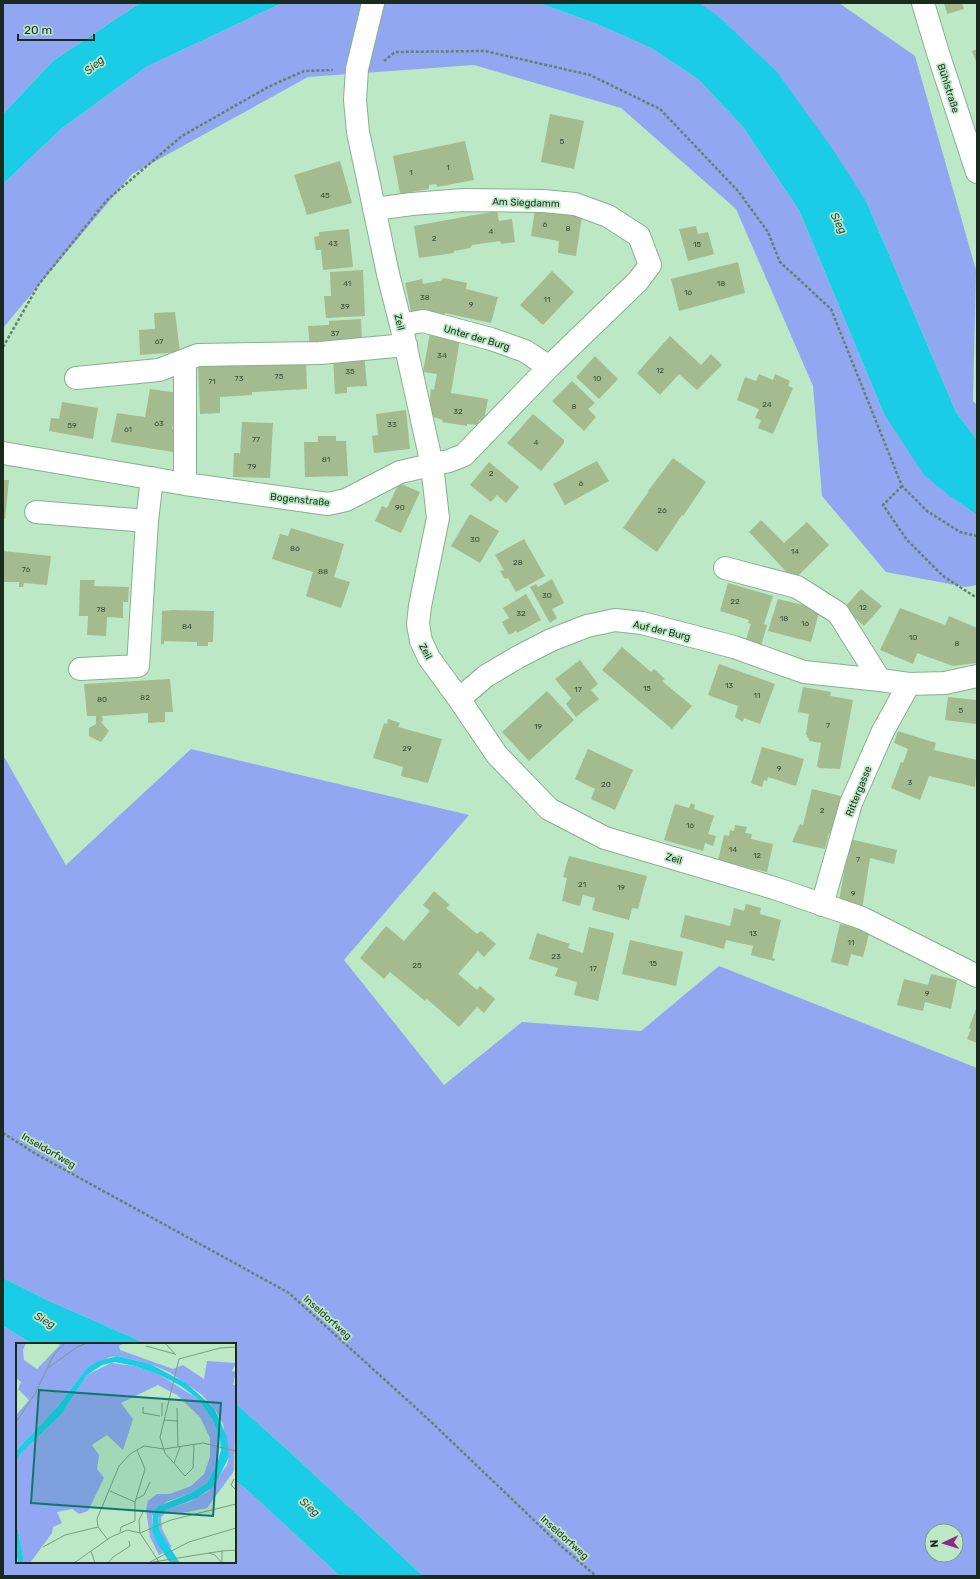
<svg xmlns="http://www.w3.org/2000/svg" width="980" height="1579" viewBox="0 0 980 1579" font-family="Rubik,sans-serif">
<rect width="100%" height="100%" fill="#bce8c5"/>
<path fill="#92a7f1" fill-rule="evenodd" d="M3 3H140L53 61 3 114Z
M282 3H539L597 24 651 48 698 79 743 127 799 210 884 414 951 497 977 515V585L966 587 886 572 822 496 813 386 736 209 621 108 474 65 308 77 132 174 3 328V184L61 129 146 67Z
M699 3H839L915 56 976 270 973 401 977 405V440L956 412 867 203Z
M191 749 469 815 344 960 444 1085 522 1022 641 1031 719 966 977 1068V1576H423L291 1453 235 1403V1344H147L47 1300 3 1278V755L66 865ZM932 1531H956V1555H932Z
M3 1326 33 1344H17V1562H235V1481L245 1488 340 1576H3Z"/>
<path fill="#1bcce6" d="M140 3H282L146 67 61 129 3 184V114L53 61Z
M539 3H699L718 16 777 72 834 151 867 203 956 412 977 440V515L951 497 924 475 884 414 799 210 743 127 698 79 651 48 597 24Z
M3 1278 47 1300 147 1344H33L3 1326Z
M235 1403 291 1453 423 1576H340L245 1488 235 1481Z"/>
<path fill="#a3bb8f" d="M944 3H962L964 9 947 14Z
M977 49V64L972 51Z
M550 114 584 121 574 169 541 162Z
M465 141 474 180 437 187 436 184 429 185V189L400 194 393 156Z
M340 161 352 203 307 215 294 175Z
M535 209 582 216 576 256 558 253 559 241 531 236Z
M497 211 499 221 512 219 515 242 501 244 500 241 472 245 470 248 454 251V253L419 258 414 226Z
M696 226 698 234 708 232 714 254 688 261 679 229Z
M349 229 353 267 323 270 321 250H316L314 237 319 236V232Z
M738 262 745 293 679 311 671 279Z
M363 270 365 316 326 318 324 296H331L330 272Z
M552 271 574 292 543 325 520 305Z
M444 278 467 283 466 289 498 297 491 323 445 313V315L428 318 412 316 405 283 422 279 423 284 439 281V282Z
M175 312 180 352 140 355 139 330 155 329 154 313Z
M361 319 362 340 322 342 323 347 310 348 308 326 329 325V321Z
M430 333 460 339 451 393 488 399 484 421 479 420 478 425 467 424V426L442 422 443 420 433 417 429 405 431 389 434 390 437 374 423 372Z
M670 336 701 365 711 354 722 365 697 390 679 374 660 395 637 373Z
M364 353 367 386 347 387V393L335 394 333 356Z
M595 356 618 379 599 399 576 377Z
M306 360 307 389 252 392V395L220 397V413L200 414 198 365Z
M759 374 773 380 775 374 790 381 788 386 793 388 773 434 758 428 761 420 755 418 759 409 737 400 745 377 756 381Z
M572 381 595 403 588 409 596 417 584 431 552 401Z
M150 389 178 393 172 429 177 430 173 452 111 442 117 413 145 417Z
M62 402 98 408 93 439 49 431 51 418 59 419Z
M406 410 410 449 374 453 372 436 378 435 376 414Z
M533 414 564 440V443L541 471 507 443Z
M242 422 273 423 270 478 233 477 234 453H239L240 455Z
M318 436H336V441H346L348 476 305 477 304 442H318Z
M673 458 706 482 683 516 682 515 657 552 623 528 649 491H648Z
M597 461 609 481 565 505 553 484Z
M489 462 519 487 506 503 497 495 491 502 470 485Z
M3 480H9L5 519H3Z
M399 483 420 492 401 533 375 521 382 506 387 508Z
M470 514 499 531 480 563 451 546Z
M761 520 784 543 807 522 829 545 794 580 749 532Z
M291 528 344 544 334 577 350 582 341 608 306 596 313 572 272 559 280 534 288 536Z
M524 539 545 576 516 592 508 578 505 579 500 571 504 570 495 555Z
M3 551 51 556 47 585 24 583 23 587H19V582H3Z
M552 579 564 603 552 609 557 618 550 623 530 587 536 584 538 587Z
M80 580H95L94 586 129 587 128 602H123V618L107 617 106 636 87 635 88 616H79Z
M728 583 773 596 764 624 767 625 761 646 745 642 751 624 748 623 749 620 720 611Z
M861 589 882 606 864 626 844 608Z
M526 594 541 620 517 633 516 631 509 635 502 622 509 618 503 608Z
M778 599 820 609 811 642 768 631Z
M900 608 945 625 949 616 977 628 976 663 953 666 917 653 913 664 880 650Z
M173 610 214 611 213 642H208V646H197V642L164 641V644H161L162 611Z
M622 647 651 672 654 669 665 679 662 681 692 706 672 729 602 670Z
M580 660 598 684 591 690 599 699 576 717 566 704 571 698 555 679Z
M719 664 775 684 760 724 744 718 743 722 735 717 738 706 708 695Z
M170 679 173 712H165V722L148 723V713L102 716 103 721 101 722 109 731 101 742 89 736V728L96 724V716H87L84 684Z
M803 687 831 692 830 696 853 700 840 769 819 768 817 766 821 743 810 741 806 734 809 714 798 712Z
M547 691 574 720 529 761 502 732Z
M948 697 977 700V724L945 720Z
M388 719 400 723 398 727 442 739 428 783 401 776 403 767 373 758 384 723 387 724Z
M898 731 936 743 934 750 977 760 975 787 929 776 920 800 891 788 901 762 903 763 908 749 894 743Z
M762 747 804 759 796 786 768 777 767 781 764 780 762 787 751 783Z
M588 749 633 770 615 810 591 799 595 789 575 779Z
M812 789 841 796 832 833H829L825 849 792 842 800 824 803 825Z
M691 803 695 805 694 809 714 816 708 834 716 836 713 846 705 843 703 851 664 840 675 804 689 808Z
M735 825 747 827 745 833 752 834 751 839 773 844 767 872 718 861 724 835 729 836 730 830 734 831Z
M850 839 897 850 894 864 870 858 862 910 838 906Z
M569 856 647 876 638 909 632 908 629 920 592 910 595 898 583 895 580 906 562 901 567 878 563 877Z
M434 891 450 905 446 908 477 934 481 931 496 944 484 957 478 951 458 974 477 990 480 986 495 999 484 1013 477 1007 459 1027 427 999 425 1001 390 972 384 979 360 958 386 926 404 941 430 911 423 905Z
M746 904 761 908 760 914 781 920 772 958 775 959 774 961 751 955 753 946 726 940 724 949 680 937 685 915 730 926 734 908 744 911Z
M840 924 870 930 863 957 851 954 848 966 831 962Z
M589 927 614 933 598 1001 574 995 577 982 555 976 558 968 529 959 537 933 570 944 568 948 583 953Z
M630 940 683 952 676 986 622 974Z
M931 974 957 980 951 1009 925 1002 923 1011 897 1005 904 979 928 985Z
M977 1006V1043L967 1039 971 1029 969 1028Z"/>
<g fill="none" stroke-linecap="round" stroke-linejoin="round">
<g stroke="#86b08f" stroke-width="24">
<path id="minor" d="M373 3 357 69 355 100 358 132 388 274 401 325 432 465 438 518 420 606 418 624 421 641 429 658 459 699 497 755 549 809 605 838 774 888 862 918 977 976
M923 3 938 53 977 172
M401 325 423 321 491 339 525 351 549 367
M185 360V484
M76 378 159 370 198 355 320 353 406 345
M3 453 185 484 328 504 346 500 400 472 449 461 464 455 549 367 638 281 650 265 639 236 608 216 575 204 543 201 464 200 412 204 374 209
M36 512 147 521 152 478
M725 568 797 587 838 613 880 680
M80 669 138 666 147 521
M459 699 486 676 518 657 551 640 587 626 615 620 642 623 734 647 804 672 880 680 909 684 945 683 977 676
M822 905 851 803 883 731 909 684"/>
</g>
<path stroke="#64826b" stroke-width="2.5" stroke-dasharray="3 2" stroke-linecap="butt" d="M384 61 395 52 485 51 590 75 660 109 738 191 768 232 780 262 831 309 902 486 927 511 960 532 977 536
M3 347 39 284 107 200 182 136 268 87 304 71 333 70
M902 486 883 505 907 540 943 576 977 598
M3 1133 36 1154 289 1293 427 1418 561 1546 596 1576"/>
<use href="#minor" stroke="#fff" stroke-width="22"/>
</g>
<g text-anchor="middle" stroke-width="3.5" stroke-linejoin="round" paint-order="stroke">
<g font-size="8" fill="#3c4f3a">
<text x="562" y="144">5</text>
<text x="448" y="170">1</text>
<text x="411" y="175">1</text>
<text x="325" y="198">45</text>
<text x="545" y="227">6</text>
<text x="568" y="231">8</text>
<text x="491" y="234">4</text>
<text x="434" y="241">2</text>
<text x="333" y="246">43</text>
<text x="697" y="247">15</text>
<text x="347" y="286">41</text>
<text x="721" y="286">18</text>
<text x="688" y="295">16</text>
<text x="425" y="300">38</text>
<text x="547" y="302">11</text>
<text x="471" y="307">9</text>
<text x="345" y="309">39</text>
<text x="335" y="336">37</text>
<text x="159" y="344">67</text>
<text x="442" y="358">34</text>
<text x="660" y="373">12</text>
<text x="350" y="374">35</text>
<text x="279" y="379">75</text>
<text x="239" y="381">73</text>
<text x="597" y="381">10</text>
<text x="212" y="384">71</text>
<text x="767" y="407">24</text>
<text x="574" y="409">8</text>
<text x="458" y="414">32</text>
<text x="159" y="426">63</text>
<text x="392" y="427">33</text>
<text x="72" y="428">59</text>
<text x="128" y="432">61</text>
<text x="256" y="442">77</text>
<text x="536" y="445">4</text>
<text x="326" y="462">81</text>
<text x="252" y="469">79</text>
<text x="491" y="476">2</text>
<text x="581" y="486">6</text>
<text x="400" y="510">90</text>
<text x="662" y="513">26</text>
<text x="475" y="542">30</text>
<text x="295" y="551">86</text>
<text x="795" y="554">14</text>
<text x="518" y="565">28</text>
<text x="26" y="572">76</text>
<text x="323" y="574">88</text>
<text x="547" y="598">30</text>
<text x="735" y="604">22</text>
<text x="863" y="610">12</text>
<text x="101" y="612">78</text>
<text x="521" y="616">32</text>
<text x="784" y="621">18</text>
<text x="805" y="626">16</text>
<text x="187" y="629">84</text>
<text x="913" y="640">10</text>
<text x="957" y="646">8</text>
<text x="729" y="688">13</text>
<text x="647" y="691">15</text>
<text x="578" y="692">17</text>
<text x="757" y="698">11</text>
<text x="145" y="700">82</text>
<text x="102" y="702">80</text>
<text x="961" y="713">5</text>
<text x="828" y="728">7</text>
<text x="538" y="729">19</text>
<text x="407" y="751">29</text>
<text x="779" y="771">9</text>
<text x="910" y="785">3</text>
<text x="606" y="787">20</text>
<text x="822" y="813">2</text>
<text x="690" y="828">16</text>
<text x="733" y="852">14</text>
<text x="757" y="858">12</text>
<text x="858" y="862">7</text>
<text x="582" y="887">21</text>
<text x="621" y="890">19</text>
<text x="853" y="896">9</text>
<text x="753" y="936">13</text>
<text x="851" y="945">11</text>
<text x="556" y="959">23</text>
<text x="653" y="966">15</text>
<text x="417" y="968">25</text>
<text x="593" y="971">17</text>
<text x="927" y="996">9</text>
</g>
<g font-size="10" fill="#1a2b1e" stroke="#bce8c5">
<text transform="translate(949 88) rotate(72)" y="4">Bühlstraße</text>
<text transform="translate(526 202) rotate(2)" y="4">Am Siegdamm</text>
<text transform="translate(400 322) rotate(76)" y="4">Zeil</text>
<text transform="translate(477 337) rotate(16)" y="4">Unter der Burg</text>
<text transform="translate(300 499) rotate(6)" y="4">Bogenstraße</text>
<text transform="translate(662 630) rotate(13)" y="4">Auf der Burg</text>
<text transform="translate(426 651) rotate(62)" y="4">Zeil</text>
<text transform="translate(858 791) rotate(-68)" y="4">Rittergasse</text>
<text transform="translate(674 858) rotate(16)" y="4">Zeil</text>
<text transform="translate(49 1150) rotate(30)" y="4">Inseldorfweg</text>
<text transform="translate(328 1317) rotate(42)" y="4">Inseldorfweg</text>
<text transform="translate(565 1537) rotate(42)" y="4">Inseldorfweg</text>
</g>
<g font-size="11" font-style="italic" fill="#2c4b51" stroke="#bce8c5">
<text transform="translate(94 65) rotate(-41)" y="4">Sieg</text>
<text transform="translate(839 223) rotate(62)" y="4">Sieg</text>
<text transform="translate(45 1320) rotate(30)" y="4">Sieg</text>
<text transform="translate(310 1507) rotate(42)" y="4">Sieg</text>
</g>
</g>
<g transform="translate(16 1343)">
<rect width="220" height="220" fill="#bce8c5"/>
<path d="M0 0H10L7 7 8 17 21 26 44 2 40 0H109L103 3 104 7 157 26 167 22 188 36 191 18 220 20 216 28 220 29 217 42H220L218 128 191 165 166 170 151 169 145 174 146 186 156 205 151 202 144 189 142 173 150 167 175 158 191 149 211 122 213 114 207 81 198 65 185 51 153 29 134 21 103 13 94 14 71 25 42 63 0 108V72L13 57 2 46 5 39 0 35ZM95 20 119 23 144 32 182 56 196 76 204 95 202 118 191 140 175 150 150 159 136 173V188L147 210 143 212 134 194 130 167 132 158 141 151H154L175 143 188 131 194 114V95L184 74 161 52 142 42 105 60 117 76 107 107 91 92 76 102 83 112 81 126 88 135 72 168 63 171 56 166 41 169 46 180 37 184 36 190 14 220H8L0 176V119L6 109 45 72 71 32Z" fill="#92a7f1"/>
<path d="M102 13 134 21 170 40 198 65 211 94 213 114 198 143 181 155 150 167 142 174 144 189 164 220H154L141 200 136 188 137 169 143 163 175 150 191 140 202 118 205 107 204 95 196 76 182 56 165 43 144 32 119 23 99 19 86 22 71 32 45 72 6 109 0 119V108L42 63 71 25 82 18ZM0 176 5 203 8 220H2L0 209Z" fill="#1bcce6"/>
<path fill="none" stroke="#7b9c82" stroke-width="1" d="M149 0 160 12M130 3 159 11M163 16 144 94 149 110 169 133 177 125 178 101M163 16 204 5 220 4M32 25 61 4 71 0M127 64V70L144 73M161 65 162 104M146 73V60M148 77 162 78M0 79 19 51 37 13 49 0M158 120 164 104M218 136 215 142 220 147M94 148 119 159M120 156 128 152 134 139M104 189 105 184 119 178V159L129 126 121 107M124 190 155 177 220 161M124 190 123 177 127 169M92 197 82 184 81 176 103 123 114 111 128 103 148 106 187 100 220 108M27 204 49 192 82 184M75 208 79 220M206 208 220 207M193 210 199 212 206 220M58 220 95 194 111 187 124 190 143 219M92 220 97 214 114 203 113 198M131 220 206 208V220M132 220 173 199 220 185"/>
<path fill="#0f766e" fill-opacity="0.15" stroke="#0f766e" stroke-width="2" d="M23 47 205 60 197 173 15 160Z"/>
<rect width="220" height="220" fill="none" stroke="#1a2b1e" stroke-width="2"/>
</g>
<rect width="980" height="1579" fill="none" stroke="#1a2b1e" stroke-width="8"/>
<g transform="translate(944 1543) rotate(266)"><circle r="19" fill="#bce8c5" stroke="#7b9c82"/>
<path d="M0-3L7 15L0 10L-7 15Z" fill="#92278b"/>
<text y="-6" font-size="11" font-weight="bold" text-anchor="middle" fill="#1a2b1e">N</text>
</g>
<path d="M18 34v6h76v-6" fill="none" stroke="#1a2b1e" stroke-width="2"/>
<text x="24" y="34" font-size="12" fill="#1a2b1e" stroke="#bce8c5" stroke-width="3" paint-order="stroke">20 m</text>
</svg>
